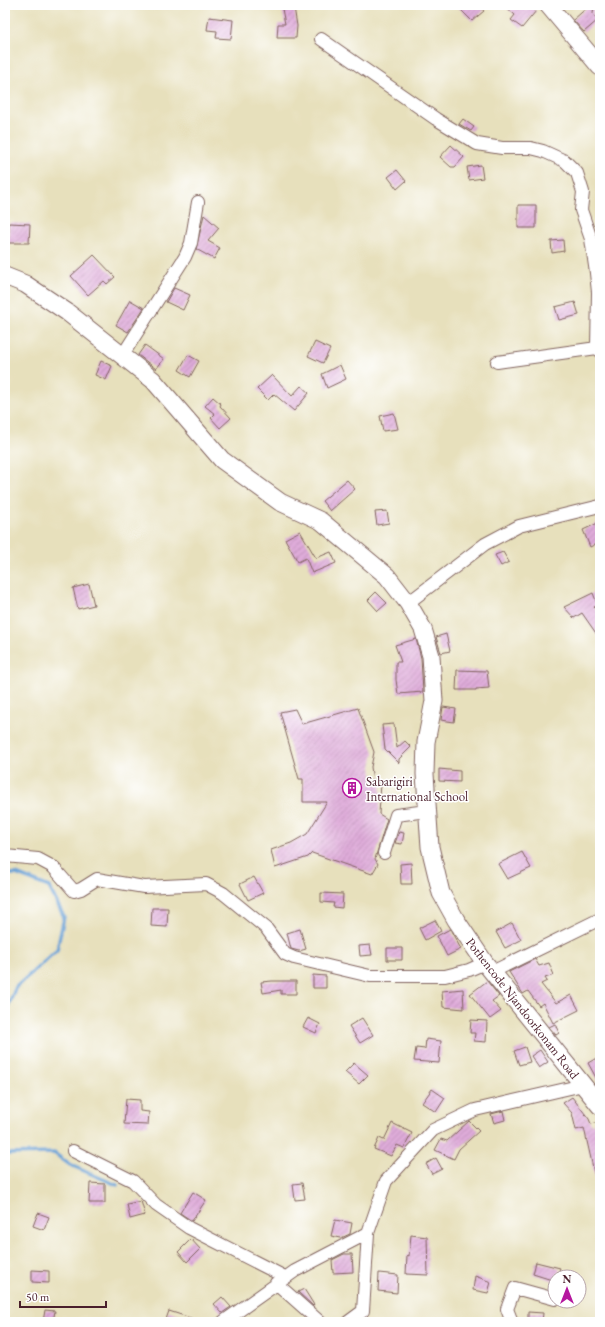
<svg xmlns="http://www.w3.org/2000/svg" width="605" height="1327" viewBox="0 0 605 1327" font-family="'EB Garamond',serif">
<defs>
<pattern id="building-hatch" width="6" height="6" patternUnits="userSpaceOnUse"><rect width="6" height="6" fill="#dfacda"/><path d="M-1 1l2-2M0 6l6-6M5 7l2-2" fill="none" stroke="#b78bb1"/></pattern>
</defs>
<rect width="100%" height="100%" fill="#fff"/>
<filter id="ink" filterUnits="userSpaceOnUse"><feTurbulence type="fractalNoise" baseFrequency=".025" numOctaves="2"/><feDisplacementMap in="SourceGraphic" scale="8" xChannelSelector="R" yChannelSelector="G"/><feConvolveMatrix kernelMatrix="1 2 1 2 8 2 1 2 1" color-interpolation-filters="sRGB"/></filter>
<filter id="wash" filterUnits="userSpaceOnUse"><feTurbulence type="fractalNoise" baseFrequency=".012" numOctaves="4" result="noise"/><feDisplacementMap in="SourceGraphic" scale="16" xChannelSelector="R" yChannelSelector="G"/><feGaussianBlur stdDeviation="0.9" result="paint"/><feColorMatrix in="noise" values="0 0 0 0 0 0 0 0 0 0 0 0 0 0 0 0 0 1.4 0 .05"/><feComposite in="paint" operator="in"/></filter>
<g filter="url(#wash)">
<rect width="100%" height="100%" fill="#e7e0bc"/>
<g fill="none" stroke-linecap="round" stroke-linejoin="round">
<path stroke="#659fd4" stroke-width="3.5" d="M5 874H16L49 887 64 917 57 950 16 987 5 1013
M5 1154 54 1153 70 1165 117 1185"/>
</g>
<g id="blocks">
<path fill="url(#building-hatch)" d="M456 5H479L484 11 472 21Z
M504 5H529L536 11 522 28 511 20 515 15Z
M590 5H594L593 14 598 20 584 32 573 20Z
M294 7 297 26 296 38H277L278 24H285L282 9Z
M209 17 233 20 231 39 216 38 217 31 207 30Z
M463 119 474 127 471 131 459 124Z
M451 145 464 157 455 167H451L440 157Z
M481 165 483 178 469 180 467 167Z
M397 170 406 181 397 189 388 177Z
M518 205H536V228H518Z
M204 215 219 228 208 241 220 248 214 259 196 249Z
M9 223 30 224 29 243H8Z
M563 240 564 251 552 253 551 241Z
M94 255 115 277 107 284 104 281 88 295 71 276Z
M174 288 190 295 183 310 166 302Z
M130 300 144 308 128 332 116 325Z
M575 302 579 315 559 320 555 307Z
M315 342 330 349 323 363 308 356Z
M145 345 164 359 156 369 138 355Z
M188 355 199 361 190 377 179 370Z
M101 361 112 366 106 380 95 375Z
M340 365 346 379 327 388 322 374Z
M272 375 292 396 301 386 309 393 294 411 274 394 268 400 257 389Z
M213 397 221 404 220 406 231 418 220 428 211 418 215 414 205 406Z
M394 413 398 429 383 431 380 416Z
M347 480 355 489 330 511 322 501Z
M387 511 389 523 377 525 375 512Z
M600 522V542L590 547 583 530Z
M300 531 316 558 331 552 336 563 312 573 306 558 298 562 285 539Z
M503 552 509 562 501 566 495 555Z
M89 584 94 605 78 609 73 588Z
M376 592 387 603 378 611 368 600Z
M593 593 598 606 594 607 600 615V639L582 613 574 618 564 607Z
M446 634 450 651 441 653 436 637Z
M416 639 421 658 423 692 398 694 396 680V662H401L395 645Z
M457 670 487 671 489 688 476 689V690H456Z
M443 707 456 709 454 722 441 720Z
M358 708 374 752 371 767 373 781 381 783 379 814 387 819 375 859 378 864 372 874 312 853 308 857 275 868 271 850 291 843 307 834 327 802H303V779H299L280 712 295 709 302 724Z
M394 724 397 748 405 741 411 747 399 759V763L385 749 382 725Z
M439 769 460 771V782L439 781Z
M399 832 404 833 402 844 395 843Z
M522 852 531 868 507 879 498 864Z
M411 863 412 884H401L400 864Z
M254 877 263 893 248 900 240 884Z
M321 893 343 894 342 908 333 907 334 903 321 902Z
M152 908H168L167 927 151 926Z
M435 920 441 931 425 940 419 928Z
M512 923 521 940 505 948 496 932Z
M300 929 306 949 299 951 291 949 287 933Z
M450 929 461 949 447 956 437 936Z
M370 945 372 955 360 956 359 946Z
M387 948H402V960H387Z
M535 959 539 966 549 963 554 975 545 978 547 981 541 984 556 1003 571 995 579 1010 553 1023 543 1003 539 1006 528 991 523 994 509 972Z
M313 975 326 976V988H313Z
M272 981H296V994H281V990L263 993 261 982Z
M487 981 499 996 492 1001 501 1011 490 1019 470 994Z
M463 989 464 1009 443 1007 442 991Z
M308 1018 320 1024 316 1033 303 1027Z
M362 1018 373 1035 360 1043 349 1026Z
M471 1020 487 1021 486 1042 474 1041 475 1033H470Z
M555 1024 559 1033 556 1035 549 1027Z
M426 1039 441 1041 439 1063 414 1061 416 1048 425 1049Z
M525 1047 530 1062 519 1065 514 1051Z
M540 1050 548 1062 539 1068 531 1056Z
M600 1056V1085L588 1063Z
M354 1063 368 1075 359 1084 345 1072Z
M432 1089 445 1098 436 1112 422 1103Z
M572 1097 589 1119 591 1124 600 1122V1138H597L600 1150V1180L596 1181 584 1128 576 1130 572 1113 563 1103Z
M126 1099 140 1100V1111L149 1112 148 1125 124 1124Z
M503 1111 505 1120 494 1123 491 1114Z
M469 1121 479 1131 459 1149 454 1159 435 1150 441 1139 447 1141Z
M392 1123 412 1133 404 1148 397 1145 391 1156 374 1149 379 1138 384 1140Z
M436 1158 442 1169 432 1174 426 1164Z
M90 1183 105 1184V1203H89Z
M302 1183 305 1199 295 1200 293 1184Z
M193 1192 206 1200 192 1221 180 1213Z
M141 1201 145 1215 130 1219 127 1204Z
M38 1213 49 1217 44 1230 33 1226Z
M335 1220 352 1223 350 1234 341 1238 331 1236Z
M411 1235 427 1237 428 1275 406 1274 407 1255 409 1256Z
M191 1239 200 1249 187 1262 178 1252Z
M344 1254H352L353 1272 333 1273 332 1260Z
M536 1262 560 1268 557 1277H555V1281L533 1274Z
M32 1270 49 1271V1283L32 1282Z
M379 1273 398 1275 397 1293 378 1291Z
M475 1276 491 1282 488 1293 473 1290Z
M304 1289 314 1305 313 1306 298 1292Z
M222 1297 231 1307 222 1313 214 1304Z
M45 1310 55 1311 53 1322H43Z
M169 1311 197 1320V1322H165Z
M528 1312 543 1313 542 1322H528Z"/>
</g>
</g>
<g filter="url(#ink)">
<use href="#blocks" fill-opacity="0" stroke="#81635e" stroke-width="1"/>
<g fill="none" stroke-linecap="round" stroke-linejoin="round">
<g stroke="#81635e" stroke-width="14">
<path id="street" d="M321 39 436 119 477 144 502 148H531L543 151 565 161 577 173 583 192 581 210 591 239 596 273 598 292 597 348 600 351
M122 356 185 257 191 243 198 202
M497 362 597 348
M408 603 485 544 519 526 600 506
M384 853 396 815 427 811
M5 856 38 859 53 867 74 891 81 889 97 879 144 887 206 884 223 893 266 928 285 954 294 958 370 976H445L469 970 485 963
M492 972 600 919
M73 1151 133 1181 156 1205 189 1228 285 1277
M276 1283 320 1322
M223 1322 295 1271 368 1233 386 1181 433 1130 475 1110 583 1085
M348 1322 363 1311 368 1233
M512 1322 507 1309 515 1288 555 1299"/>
</g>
<g stroke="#81635e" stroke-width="19">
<path id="secondary" d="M548 5 600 67
M5 276 25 284 67 312 153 380 222 460 280 502 321 521 387 576 408 603 423 629 431 656 434 701 426 742 425 774 430 847 441 893 456 920 485 963 600 1106"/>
</g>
<use href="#street" stroke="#fff" stroke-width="12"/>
<use href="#secondary" stroke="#fff" stroke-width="17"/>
</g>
</g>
<defs>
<g id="building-ring" transform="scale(1)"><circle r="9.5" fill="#fff" stroke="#b5179e" stroke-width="1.5"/><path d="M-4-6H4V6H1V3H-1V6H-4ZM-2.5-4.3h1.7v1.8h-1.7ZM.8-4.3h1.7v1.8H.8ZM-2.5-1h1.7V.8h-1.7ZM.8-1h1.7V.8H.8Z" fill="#b5179e"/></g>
</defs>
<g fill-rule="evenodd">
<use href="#building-ring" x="352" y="788"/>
</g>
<g text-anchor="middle" stroke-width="3" stroke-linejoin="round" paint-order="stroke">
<g font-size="13" fill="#4a1f2b" stroke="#fff" text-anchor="start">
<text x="366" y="786">Sabarigiri<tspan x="366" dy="15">International School</tspan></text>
</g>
<g font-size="13" fill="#4a1f2b" stroke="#fff">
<text transform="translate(523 1008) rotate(52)" y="5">Pothencode Njandoorkonam Road</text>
</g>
</g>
<rect width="605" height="1327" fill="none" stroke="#fff" stroke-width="20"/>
<g transform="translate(567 1289)"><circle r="19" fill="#ffffff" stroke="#b7a5aa"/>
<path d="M0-3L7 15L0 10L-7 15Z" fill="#b5179e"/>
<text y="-6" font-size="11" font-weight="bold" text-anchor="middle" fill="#4a1f2b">N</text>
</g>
<path d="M20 1301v6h86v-6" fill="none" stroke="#4a1f2b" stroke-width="2"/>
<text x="26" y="1301" font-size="12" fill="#4a1f2b" stroke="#ffffff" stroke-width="3" paint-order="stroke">50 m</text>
</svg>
